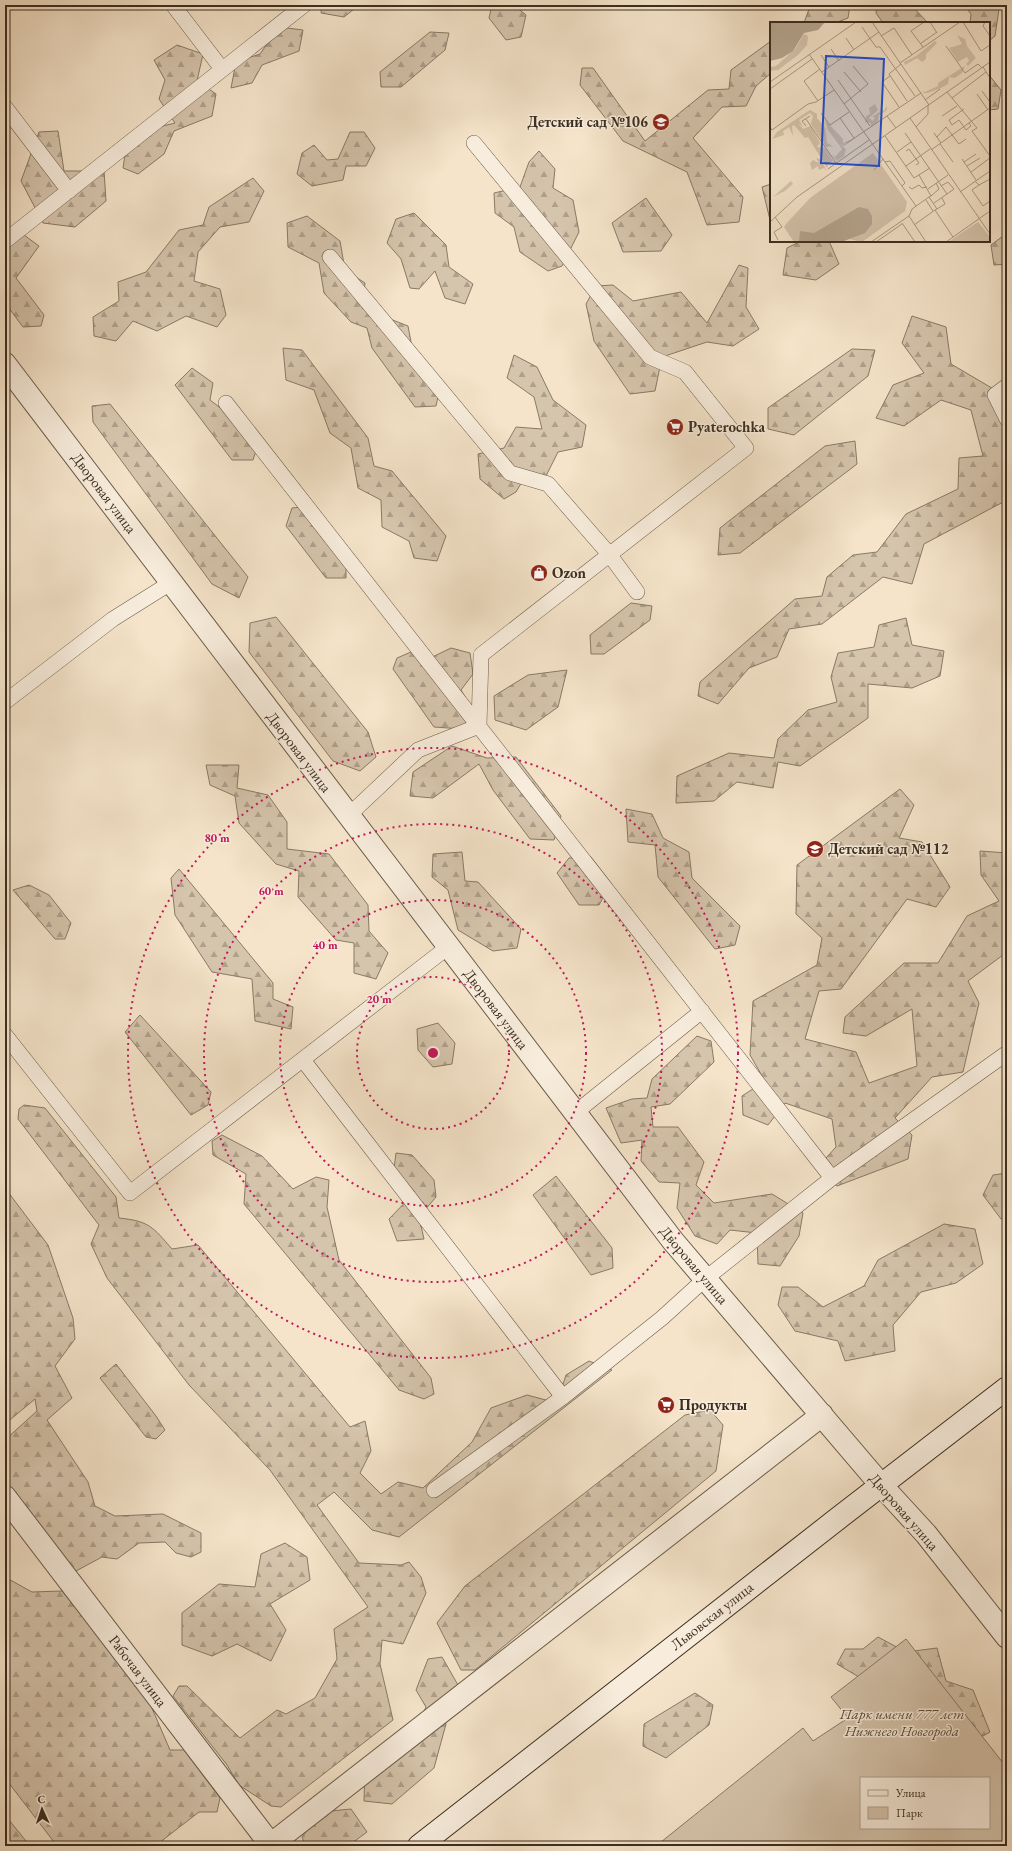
<svg xmlns="http://www.w3.org/2000/svg" width="1012" height="1851" viewBox="0 0 1012 1851" font-family="'EB Garamond',serif">
<defs>
<pattern id="forest-firs" width="22" height="20" patternUnits="userSpaceOnUse"><rect width="22" height="20" fill="#d6c5ad"/><path d="M5 1l3.5 6h-7zM16 11l3.5 6h-7z" fill="#afa08c"/></pattern>
</defs>
<rect width="100%" height="100%" fill="#f5e4ca"/>
<filter id="stains"><feTurbulence type="fractalNoise" baseFrequency=".005" numOctaves="4"/><feColorMatrix values="0 0 0 0 .2 0 0 0 0 .09 0 0 0 0 .02 0 0 0 .5 -.17"/></filter>
<radialGradient id="worn" r=".72"><stop offset=".6" stop-color="#630" stop-opacity="0"/><stop offset="1" stop-color="#630" stop-opacity=".3"/></radialGradient>
<path fill="url(#forest-firs)" stroke="#897a66" d="M322 5H359L344 17 321 13Z
M492 5H514L526 15 521 37 506 40 489 18Z
M815 5H850L848 18 835 23H804L809 9Z
M877 5H911L928 23H883L876 13Z
M964 5H995L999 9 995 36 989 41V23H970L971 14Z
M279 27 303 30 299 51 262 65 252 83 231 88 236 62 260 54Z
M430 32 449 33 445 50 401 87H381L380 72Z
M771 41V73L756 86 746 106 722 107 693 138 743 197 739 222 707 225 687 172 623 141 580 85 582 68H593L645 141 708 90 729 89 731 70Z
M177 45 203 54 197 81 216 94 212 116 174 131 164 154 138 174 123 168 126 148 155 128 175 123 159 99 165 80 154 60Z
M989 75 1001 90 998 109 989 110Z
M58 131 64 171H104L106 201 75 227 43 223 21 181 39 132Z
M350 132H364L375 148 366 166H346L343 180 312 186 297 174 302 153 314 145 327 160 338 159Z
M539 151 555 169 553 188 573 200 579 232 562 266 548 271 520 252 514 227 495 213 494 193 520 187 529 162Z
M253 178 264 191 249 222 220 227 198 252 194 281 220 289 226 315 217 327 186 316 157 331 133 321 116 341 94 336 93 317 119 301 118 282 146 272 179 230 203 225 209 207Z
M771 184V224L762 187Z
M646 198 672 235 661 251 623 252 612 223Z
M414 213 446 245 449 267 473 284 465 304 445 298 435 271 419 289 410 288 401 259 387 243 396 219Z
M307 216 340 241 345 270 365 283 362 308 408 326 416 368 441 382 436 406 415 407 372 348 367 328 351 322 324 293 319 263 288 247 287 223Z
M1007 233V264L994 265 991 245Z
M24 235 39 246 16 278 44 315 41 326 23 327 5 303V248Z
M801 241H829L839 264 816 280 783 275 787 248Z
M739 265 748 268 746 307 759 329 733 346 707 342 662 357 655 391 630 394 594 341 586 304 596 286 613 285 633 301 681 292 707 323Z
M912 316 946 327 951 364 1007 397V500L924 544 912 584 883 577 822 624 789 629 777 657 749 668 718 704 698 696 700 682 795 599 822 596 827 577 853 555 877 552 906 514 958 489 959 458 983 456 971 410 941 400 904 426 876 418 893 385 924 373 902 343Z
M283 348 302 350 368 438 374 466 392 471 446 536 437 561 414 558 409 541 382 527 381 500 358 488 351 448 330 433 314 390 286 380Z
M852 349 875 350 868 376 794 435 768 429V408Z
M514 355 537 367 553 400 586 425 582 447 558 452 546 476 527 473 516 492 504 499 480 479 478 454 504 448 516 427 542 429 534 397 507 378Z
M192 368 213 383 210 400 260 438 253 460H232L175 385Z
M110 404 248 577 239 598 212 584 93 422 92 406Z
M855 441 857 464 740 553 718 555 720 528 825 446Z
M312 506 346 551V578H326L286 526 292 508Z
M631 603 652 606 650 620 604 654H591L590 635Z
M276 617 368 732 376 757 360 771 333 761 249 652 250 623Z
M906 618 912 645 944 651 940 676 912 688 868 684V718L800 766 778 762 773 788 737 782 714 801 676 803 677 776 729 753 774 758 778 739 808 710 837 702 831 677 838 653 874 647 879 625Z
M451 648 470 653 473 674 461 690 472 708 463 729 434 727 393 669 397 658 411 652 422 662Z
M567 670 558 707 526 730 495 720 494 696 528 675Z
M452 746 487 758 516 757 561 816 554 840 530 839 493 790 479 764 433 798 410 796 413 772Z
M206 765H239L237 788 268 795 287 822V849L329 854 368 905 369 931 388 953 376 979 354 973V943L336 940 298 897 299 871 276 864 239 823 235 796 210 785Z
M900 789 914 805 899 838 922 842 950 887 936 907 907 899 841 989 819 991 805 1039 856 1052 869 1083 917 1066 912 1009 866 1036 843 1033 845 1017 904 963H938L967 916 999 901 981 875 980 851 1007 853V952L968 981 979 1003 963 1072 932 1077 895 1118 912 1135 908 1159 837 1186 816 1169 836 1147 832 1119 785 1103 768 1125 743 1115 742 1096 765 1081 750 1055 753 1001 817 965 822 938 796 914 797 865Z
M626 809 652 814 663 838 689 852 692 878 740 926 735 945 715 949 658 877 655 845 628 842Z
M462 852 465 881 478 882 521 929 517 948 493 951 458 930 448 890 432 877 433 854Z
M591 857 611 883 599 905H579L557 873 569 858Z
M179 869 273 983V999L293 1007 291 1029 255 1021 252 979 212 972 175 915 171 878Z
M29 885 49 895 71 923 65 939H55L13 890Z
M140 1015 211 1092 208 1105 191 1115 125 1032Z
M438 1023 455 1043 452 1064 433 1067 418 1050 417 1029Z
M697 1036 711 1041 714 1062 670 1104 651 1107 653 1127H678L704 1162 696 1185 714 1203 772 1194 803 1213 799 1236 780 1266 758 1264 757 1233 730 1230 717 1244 695 1236 677 1208 680 1183 659 1182 641 1161 642 1140 621 1143 606 1108 632 1099 647 1098 652 1079Z
M24 1105 45 1108 116 1197 119 1218C149 1221 153 1227 172 1249L198 1245 350 1427 365 1421 371 1451 360 1473 381 1494 398 1482 423 1488 472 1442 491 1408 527 1395 557 1403 566 1375 589 1361 612 1370 399 1537 372 1530 334 1492 317 1505 359 1563 401 1565 409 1562 421 1577 426 1593 403 1644 382 1640 380 1664 393 1720 281 1807 271 1806 239 1785 227 1765 173 1696 179 1686H187L240 1738 277 1710 286 1714 315 1698 337 1659 334 1629 368 1607 270 1470 189 1385 107 1278 91 1244 99 1225 18 1119 19 1109Z
M222 1135 262 1156 293 1189 316 1177 329 1180 327 1207 339 1260 431 1378 434 1394 424 1399 399 1390 244 1204 246 1174 213 1155 212 1141Z
M396 1153 412 1155 434 1180 436 1197 419 1217 424 1239 397 1241 389 1219 415 1192 394 1169Z
M1007 1173V1218L1001 1219 983 1195 993 1175Z
M556 1176 612 1248 613 1268 591 1275 533 1195Z
M5 1188 48 1245 73 1318 75 1339 55 1366 72 1398 47 1420 88 1482 95 1506 115 1516 163 1514 201 1533V1552L191 1557 176 1553 165 1542 139 1543 117 1559 102 1557 76 1571 63 1565 10 1498 5 1483V1440L37 1411 35 1399 5 1424Z
M944 1224 975 1229 983 1264 956 1283 921 1292 893 1325 895 1351 845 1361 838 1341 795 1331 778 1305 782 1287H798L823 1307 864 1286 878 1260Z
M116 1364 156 1416 165 1430 156 1439 146 1437 100 1378Z
M710 1410 723 1425 716 1471 475 1670H461L437 1623 465 1586 685 1415Z
M285 1543 307 1557 310 1580 270 1604 286 1630 271 1661 237 1644 212 1656 182 1645V1613L219 1584 255 1587 261 1554Z
M5 1577 32 1592 62 1591 145 1692 170 1750H184L220 1798 217 1812H199L155 1846H57L5 1778Z
M878 1637 906 1652 937 1648 946 1681 973 1690 990 1732 955 1752 869 1683 837 1664 845 1649H863Z
M442 1657 458 1685 436 1705 446 1724 434 1768 392 1804 364 1801 365 1768 419 1722 426 1707 416 1690 428 1659Z
M695 1693 713 1705 709 1725 666 1758 643 1746 644 1724Z
M351 1809 367 1832 348 1846H306L302 1837 321 1812Z
M5 1815 30 1846H5Z"/>
<path fill="#d6c5ad" stroke="#897a66" fill-rule="evenodd" d="M906 1639 1007 1768V1846H656L803 1728 813 1741 848 1718 831 1697ZM861 1778H989V1828H861Z"/>
<g fill="none" stroke-linecap="round" stroke-linejoin="round">
<g stroke="#6a5c4a" stroke-width="16">
<path id="service" d="M173 5 222 69
M5 107 69 191
M5 241 304 5
M330 257 510 473 548 484 609 554 637 592
M1007 386 995 395 1007 419
M226 403 832 1178
M5 702 113 619 172 582
M348 816 418 750 479 726 481 655 746 448 685 372 650 357 474 143
M5 1035 130 1193 448 947
M303 1060 563 1397
M575 1113 702 1011
M434 1490 563 1397 662 1318 705 1279 832 1178 1007 1053"/>
</g>
<g stroke="#6a5c4a" stroke-width="24">
<path id="minor" d="M5 364 673 1241 881 1485 926 1534 1007 1637
M5 1497 271 1845
M269 1846 822 1415"/>
</g>
<g stroke="#3c2e1f" stroke-width="24">
<path id="secondary" d="M419 1846 836 1520 1007 1388"/>
</g>
<use href="#service" stroke="#f8eddd" stroke-width="15"/>
<use href="#minor" stroke="#f8eddd" stroke-width="22"/>
<use href="#secondary" stroke="#f8eddd" stroke-width="22"/>
</g>
<g fill="none" stroke="#c2185b" stroke-width="2" stroke-dasharray="2 4">
<circle cx="433" cy="1053" r="76"/>
<circle cx="433" cy="1053" r="153"/>
<circle cx="433" cy="1053" r="229"/>
<circle cx="433" cy="1053" r="305"/>
</g>
<defs>
<g id="school-disc" transform="scale(0.9)"><circle r="9.5" fill="#8f2418" stroke="#f8eddd"/><path d="M0-5L7-2L0 1L-7-2ZM-4 1L0 2.5L4 1V4Q0 6-4 4Z" fill="#fff"/></g>
<g id="supermarket-disc" transform="scale(0.9)"><circle r="9.5" fill="#8f2418" stroke="#f8eddd"/><path d="M-6-5.5h2.5l.6 2H6L4.5 2H-2.5L-4.4-4H-6ZM-1.5 3.2a1.3 1.3 0 1 0 .1 0ZM3 3.2a1.3 1.3 0 1 0 .1 0Z" fill="#fff"/></g>
<g id="shop-disc" transform="scale(0.9)"><circle r="9.5" fill="#8f2418" stroke="#f8eddd"/><path d="M-5-2.5h2.3a2.7 3.5 0 0 1 5.4 0H5L5.5 6h-11ZM-1.5-2.5h3a1.5 2.3 0 0 0-3 0Z" fill="#fff"/></g>
</defs>
<g fill-rule="evenodd">
<use href="#school-disc" x="661" y="122"/>
<use href="#supermarket-disc" x="675" y="427"/>
<use href="#shop-disc" x="539" y="573"/>
<use href="#school-disc" x="815" y="849"/>
<use href="#supermarket-disc" x="666" y="1405"/>
</g>
<g text-anchor="middle" stroke-width="3" stroke-linejoin="round" paint-order="stroke">
<g font-size="15" font-weight="bold" fill="#3c2e1f" stroke="#f8eddd" text-anchor="start">
<text x="648" y="127" text-anchor="end">Детский сад №106</text>
<text x="688" y="432">Pyaterochka</text>
<text x="552" y="578">Ozon</text>
<text x="828" y="854">Детский сад №112</text>
<text x="679" y="1410">Продукты</text>
</g>
<g font-size="15" fill="#3c2e1f" stroke="#f8eddd">
<text transform="translate(104 493) rotate(53)" y="5">Дворовая улица</text>
<text transform="translate(299 752) rotate(53)" y="5">Дворовая улица</text>
<text transform="translate(496 1009) rotate(53)" y="5">Дворовая улица</text>
<text transform="translate(694 1265) rotate(50)" y="5">Дворовая улица</text>
<text transform="translate(904 1512) rotate(49)" y="5">Дворовая улица</text>
<text transform="translate(712 1616) rotate(-38)" y="5">Львовская улица</text>
<text transform="translate(138 1671) rotate(53)" y="5">Рабочая улица</text>
</g>
<g font-size="15" font-style="italic" fill="#5b4c3b" stroke="#f8eddd">
<text x="902" y="1719">Парк имени 777 лет<tspan x="902" dy="17">Нижнего Новгорода</tspan></text>
</g>
</g>
<g transform="translate(770 22)">
<rect width="220" height="220" fill="#f5e4ca"/>
<path d="M34 12 38 14 37 23 28 33 8 48 0 49V45L6 44 25 27ZM187 13 195 17 197 24 206 36 198 44 196 42 199 39 197 35 188 40 179 26 192 22ZM165 19 167 21 156 32V37L152 40 147 36 135 43 134 40 146 34ZM195 44 192 51 185 56 179 55 178 62 171 66 157 71H154L152 69 155 70 168 64V61ZM105 82 108 88 99 96 103 99 105 95H102L111 89 110 86 114 89 117 84V88L109 93 108 99 101 105V101L95 100 96 94 100 92 99 86ZM40 88 47 92V96L55 106 57 121 63 124 56 125 52 119 54 115 51 117 41 102 43 94 40 91 29 98 33 105 28 101 33 107 41 104 50 121 47 125 55 126 63 139 58 142 57 146 38 115 35 116 24 103 22 104 23 114 19 105 13 109 14 113 2 117 7 110ZM55 98 73 117V121L87 115 74 124 70 122 76 127 74 134 67 139 61 132 65 135 72 127 58 108ZM46 136 50 137 57 149 54 146 49 148 48 144 42 148 40 141 43 138 49 141ZM21 159 23 162 15 169 3 175Z" fill="#d6c5ad"/>
<path d="M103 131 137 180 135 189 92 220 79 217 73 220H24L14 205 16 202 40 176ZM208 200 220 215V220H178Z" fill="#d6c5ad"/>
<path d="M0 0H55L48 8 34 11 23 29 12 36 0 39ZM89 185 98 187 102 194V202L95 211 71 220H29L30 209 44 211Z" fill="#b6a690"/>
<path fill="none" stroke="#ab9b86" stroke-width="1" d="M102 0 159 83M160 0 167 11M193 0 211 29 220 23M215 0 213 4 220 14M92 5 106 25H110L145 74M111 14 124 6 142 33M76 16 84 28M150 22 167 10M176 24 195 51 208 42 212 46M153 25 141 9 154 0M61 27 69 39M39 32 146 184M51 33 59 45M130 41 190 0M131 42 119 52 137 79M213 45 220 56M52 50 109 10M74 50 91 70M120 54 112 60 129 85M68 58 100 104M0 60 86 0M0 67 42 37M212 69 220 80M177 70 207 106 202 109 220 134M207 72 218 88M182 76 216 50M155 78 170 67M48 79 34 59 50 47M74 82 98 62 83 44M194 87 179 98 182 103 189 98 196 108 201 104 199 101M51 91 60 103 79 90M117 94 126 106M172 94 187 84M70 96 84 116M140 96 220 212M36 97 66 141M36 104 32 99 40 94M0 105 2 108 38 82 46 80 64 68M146 105 158 92V83M135 111 177 172 164 181M164 111 171 121M115 114 144 156 160 146M167 115 176 105 189 122 196 117M77 121 151 71M170 122 183 140M161 128 220 86M136 129 139 127 146 137 149 141 146 143M127 130 141 120M192 137 206 158M115 140 120 139 135 161 132 164M194 140 206 132M136 144 160 127M197 144 210 136M58 147 99 118M104 148 113 137M201 150 220 136M149 153 161 174 159 175 167 187 165 188 183 215M205 159 209 163 202 168 213 184 220 179M209 163 220 157M171 164 178 160 184 167 177 172M139 165 142 167 149 163 152 166 157 165M158 167 178 153M190 170 220 149M161 174 169 167 166 161M156 178 163 189M167 187 175 182 172 176M139 194 156 220M5 195 12 205 4 210 8 218M0 200 27 175 220 40M132 201 145 220M144 203 165 188M101 220 139 194 142 187 159 175M106 220 132 202M176 220 220 189"/>
<path fill="#1d4ed8" fill-opacity="0.15" stroke="#1d4ed8" stroke-width="2" d="M56 34 114 37 109 144 51 141Z"/>
<rect width="220" height="220" fill="none" stroke="#3c2e1f" stroke-width="2"/>
</g>
<circle cx="433" cy="1053" r="6" fill="#c2185b" stroke="#f8eddd" stroke-width="2"/>
<g font-size="12" text-anchor="middle" font-weight="bold" fill="#c2185b" stroke="#f8eddd" stroke-width="3" stroke-linejoin="round" paint-order="stroke">
<text x="217" y="842">80 m</text>
<text x="271" y="895">60 m</text>
<text x="325" y="949">40 m</text>
<text x="379" y="1003">20 m</text>
</g>
<rect width="1012" height="1851" fill="none" stroke="#f5e4ca" stroke-width="20"/>
<rect x="6" y="6" width="1000" height="1839" fill="none" stroke="#3c2e1f" stroke-width="2"/>
<rect x="10" y="10" width="992" height="1831" fill="none" stroke="#3c2e1f"/>
<rect x="860" y="1777" width="130" height="52" fill="#f8eddd" stroke="#ada191"/>
<rect x="868" y="1790" width="20" height="6" fill="#f8eddd" stroke="#ada191"/>
<text x="896" y="1797" font-size="12" fill="#3c2e1f">Улица</text>
<rect x="868" y="1807" width="20" height="12" fill="#d6c5ad" stroke="#ada191"/>
<text x="896" y="1817" font-size="12" fill="#3c2e1f">Парк</text>
<g transform="translate(42 1809) rotate(357)" stroke="#f8eddd" stroke-width="3" paint-order="stroke">
<path d="M0-3L7 15L0 10L-7 15Z" fill="#3c2e1f"/>
<text y="-6" font-size="11" font-weight="bold" text-anchor="middle" fill="#3c2e1f">С</text>
</g>
<rect width="100%" height="100%" filter="url(#stains)"/>
<rect width="100%" height="100%" fill="url(#worn)"/>
</svg>
